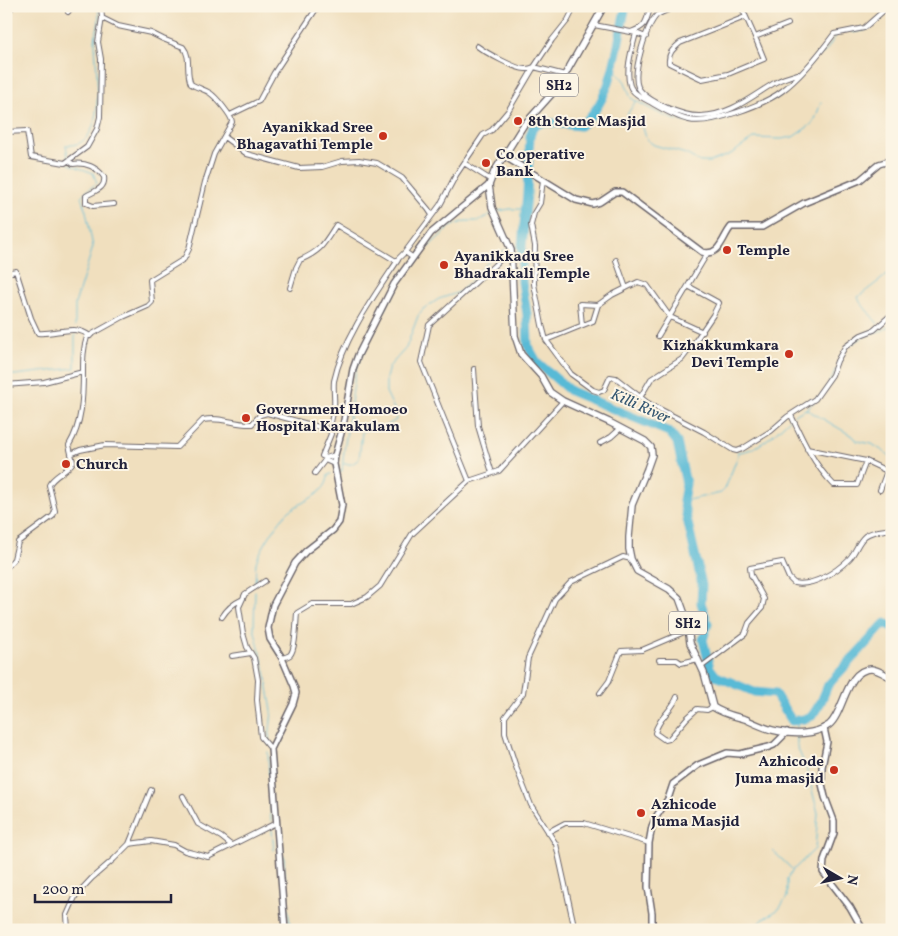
<svg xmlns="http://www.w3.org/2000/svg" width="898" height="936" viewBox="0 0 898 936" font-family="Vollkorn,serif">
<rect width="100%" height="100%" fill="#fcf5e5"/>
<filter id="ink" filterUnits="userSpaceOnUse"><feTurbulence type="fractalNoise" baseFrequency=".02" numOctaves="2"/><feDisplacementMap in="SourceGraphic" scale="10" xChannelSelector="R" yChannelSelector="G"/><feConvolveMatrix kernelMatrix="1 2 1 2 8 2 1 2 1" color-interpolation-filters="sRGB"/></filter>
<filter id="wash" filterUnits="userSpaceOnUse"><feTurbulence type="fractalNoise" baseFrequency=".0096" numOctaves="4" result="noise"/><feDisplacementMap in="SourceGraphic" scale="20" xChannelSelector="R" yChannelSelector="G"/><feGaussianBlur stdDeviation="1.12" result="paint"/><feColorMatrix in="noise" values="0 0 0 0 0 0 0 0 0 0 0 0 0 0 0 0 0 1.4 0 .05"/><feComposite in="paint" operator="in"/></filter>
<g filter="url(#wash)">
<rect width="100%" height="100%" fill="#f0dfbe"/>
<g fill="none" stroke-linecap="round" stroke-linejoin="round">
<path stroke="#58bad6" stroke-width="1" d="M852 32C872 33 878 19 892 7
M820 55 826 51 836 35
M613 67 625 82 631 98 636 101 628 113V117L643 128 647 140 654 145 686 154 700 162H710L731 154 754 138 781 139 793 137 812 124 816 117 821 102
M771 100 780 96 801 77
M636 101C668 119 692 131 728 117
M68 157 66 145C110 149 95 67 95 41 95 33 99 26 99 18 99 14 98 10 98 6
M69 164 93 173 97 183 84 193 81 197 86 211 93 247 75 304V326
M498 211 510 209H525
M514 247 522 246
M878 324 860 302 858 297C869 288 881 280 892 271
M851 344 869 334 883 330 892 325
M6 376 75 368V334
M829 382 833 377 835 370
M806 409 854 437 857 441 872 444 892 457
M794 415 808 408 815 401
M737 452C758 452 776 432 791 418
M344 464H352L359 459 362 432 365 430 383 428 396 420V413L386 392V378L389 367 406 348 418 316 423 309 439 299 460 292 491 259 506 249
M339 472 342 471 344 451 356 369 380 318 401 281 426 249 450 227 465 221H479L491 214
M683 501 721 493 725 489 739 453
M255 583C256 576 255 569 256 563 257 555 280 518 287 513 300 501 328 495 328 475L331 474
M255 591 254 628 265 671 272 711 269 740
M797 728V724L802 720
M268 752 271 821
M272 830 274 850
M773 851 793 870 815 849 818 813 806 767 797 747V737
M282 855 284 856 286 899 291 930
M755 930 763 919 779 909 787 897V879L793 870"/>
<path stroke="#58bad6" stroke-width="9" d="M626 6C616 46 615 99 580 126L543 122 533 127 530 136 527 194 522 246V282L527 314 528 346 537 362 570 391 669 432 677 442 686 484 683 501 702 585 701 603 708 624 703 640 710 668 716 676 738 685 754 692 775 694 792 721 804 719 812 716 821 702 828 685 885 623 892 627"/>
</g>
</g>
<g filter="url(#ink)">
<g fill="none" stroke-linecap="round" stroke-linejoin="round">
<g stroke="#6a6469" stroke-width="6">
<path id="street" d="M678 6C672 9 663 11 657 15 646 26 632 73 638 87 646 102 685 117 701 116 731 115 752 96 776 82 783 78 791 76 798 74
M741 6 755 37 788 24
M68 12 72 6
M745 17 680 43C673 49 668 53 669 63L702 79 728 74 764 59 755 37
M594 25 636 33 646 37
M631 32C648 26 645 22 651 6
M636 33C632 49 625 70 630 86 633 94 643 98 650 102 662 109 675 117 689 120 710 125 765 104 782 91 801 77 820 53 834 34L864 28 889 6
M477 46C485 52 517 70 526 69 529 69 532 68 534 67L552 40 568 20 575 6
M230 115 259 101 274 73 318 6
M6 132 27 131 31 157 65 163 87 147 97 129 100 117 101 59 98 42 102 18 101 6
M224 137 247 154 299 168 322 167 342 161 359 160 377 163 402 178 428 209 432 215
M69 161 73 164C85 162 97 167 104 177 106 189 94 191 86 196V203L93 206 114 204
M464 163 491 180
M543 180 540 203 534 213 531 225 535 246 534 284 542 325 546 340 571 374 593 390 599 392 604 390 610 377 616 378 648 403 704 432 733 450 737 451 742 449 771 431 787 417 815 399 832 375 837 361 845 347 861 335 874 330 892 314
M412 257 405 252 440 205 456 175 483 135 492 130 508 111 534 67 565 75
M616 260 626 288
M6 273 16 271 31 318 38 333C56 335 74 323 90 336
M290 288 296 268 300 260C321 251 324 244 336 225L396 261 405 252
M582 325 580 304 598 305 612 295 638 282 647 285 670 317 703 332
M658 336 707 254
M546 340 593 321 598 305
M474 369 478 426 492 473
M6 385 44 382 83 372
M641 396 651 379 682 359 692 346 713 315 719 303 688 286
M791 415C803 441 814 465 834 485H857L866 461
M600 443 611 437 621 428
M807 449 866 461 887 471 880 490
M71 454 80 450 105 445 177 447 203 420C220 416 235 425 252 424L260 415 267 413 330 430
M335 455 326 458 322 456 331 434C328 426 333 417 334 408 335 399 333 390 334 381 343 339 374 296 398 260
M315 473 325 460 334 464
M469 481 421 362 429 325 511 250
M6 568 14 559 18 542 53 516 55 511 49 485C54 475 67 472 73 462L69 445C82 424 83 397 83 372 83 359 83 349 87 337L123 317 148 306 152 302 150 280 184 259 189 249 205 182 214 154 232 122C232 116 216 97 210 93 204 89 197 88 191 84 185 71 192 58 183 47L163 39 151 33 118 26 102 18
M265 581 245 594 239 607 243 633 247 647 254 658 258 680 257 700 261 737 271 749
M222 617C227 609 232 604 241 600
M232 656 251 653
M282 658C285 657 287 657 290 655 296 649 296 622 297 613L312 604H351L367 597 380 586 412 534 469 481 499 471 563 401
M659 660H677L681 663 698 659
M701 667 745 634 749 623 762 608 764 599 751 575 750 568 782 562 789 578 794 583C813 587 836 572 849 559 856 552 857 543 865 536 873 530 882 531 892 529
M600 693 609 681 621 651 642 650 689 630
M677 697C672 711 658 718 655 733L665 740 669 739 687 718 697 709 707 710 713 707
M183 796 198 824 221 837 231 845
M548 832 565 823H584L649 843
M129 844 151 790
M68 930 67 915 76 895 92 878 114 859 129 844 151 841 174 845 185 851 208 857 276 823
M575 930 556 844 531 805 516 767 505 733V717L523 693 528 658 555 599 571 582 623 557 631 559"/>
</g>
<g stroke="#6a6469" stroke-width="8">
<path id="secondary" d="M6 12 12 6
M504 156 576 200 593 204 600 202 615 192H622L702 252C720 257 722 238 731 227H762L804 203 860 180 879 164 892 160
M824 728 827 742 822 767V784L825 797 834 821V833L824 860 823 872 850 907 863 930
M285 930 271 749 293 704 296 693 294 686 282 658 270 639 268 628 273 605 295 563 306 551 333 530 339 522 342 505 334 464 335 455 343 426 353 369 358 355 394 284 431 233 489 185
M652 930V913L648 887 649 843 652 826 656 817 668 799 673 784 698 765 727 753 740 754 769 747 774 745 787 732"/>
</g>
<g stroke="#6a6469" stroke-width="8">
<path id="primary" d="M604 6 558 87 523 126 494 172 489 185 492 207 511 250 515 336 521 354 541 376 550 392 563 401 609 422 645 441 651 447 652 455 647 469 632 505 629 537V549L631 559 637 571 669 589 679 598 687 620 690 643 704 673 713 707C723 714 734 716 745 719 754 723 768 730 777 731 793 735 815 735 829 725 844 713 846 669 871 669 877 669 886 675 892 678"/>
</g>
<use href="#street" stroke="#fff" stroke-width="4"/>
<use href="#secondary" stroke="#fff" stroke-width="5"/>
<use href="#primary" stroke="#fff" stroke-width="5.5"/>
</g>
</g>
<g fill="#c8321e" stroke="#fcf5e5" stroke-width="2">
<circle cx="518" cy="121" r="5"/>
<circle cx="383" cy="136" r="5"/>
<circle cx="486" cy="163" r="5"/>
<circle cx="727" cy="250" r="5"/>
<circle cx="444" cy="265" r="5"/>
<circle cx="789" cy="354" r="5"/>
<circle cx="246" cy="418" r="5"/>
<circle cx="66" cy="464" r="5"/>
<circle cx="834" cy="770" r="5"/>
<circle cx="641" cy="813" r="5"/>
</g>
<g text-anchor="middle" stroke-width="4" stroke-linejoin="round" paint-order="stroke">
<g fill="#fcf5e5" stroke="#63616e" stroke-width="1">
<rect x="540" y="73.5" width="38" height="23" rx="4"/>
<rect x="669" y="611.5" width="38" height="23" rx="4"/>
</g>
<g font-size="14" font-weight="bold" fill="#22223b">
<text x="559" y="90">SH2</text>
<text x="688" y="628">SH2</text>
</g>
<g font-size="15" font-weight="bold" fill="#22223b" stroke="#fcf5e5" text-anchor="start">
<text x="528" y="126">8th Stone Masjid</text>
<text x="373" y="132" text-anchor="end">Ayanikkad Sree<tspan x="373" dy="17">Bhagavathi Temple</tspan></text>
<text x="496" y="159">Co operative<tspan x="496" dy="17">Bank</tspan></text>
<text x="737" y="255">Temple</text>
<text x="454" y="261">Ayanikkadu Sree<tspan x="454" dy="17">Bhadrakali Temple</tspan></text>
<text x="779" y="350" text-anchor="end">Kizhakkumkara<tspan x="779" dy="17">Devi Temple</tspan></text>
<text x="256" y="414">Government Homoeo<tspan x="256" dy="17">Hospital Karakulam</tspan></text>
<text x="76" y="469">Church</text>
<text x="824" y="766" text-anchor="end">Azhicode<tspan x="824" dy="17">Juma masjid</tspan></text>
<text x="651" y="809">Azhicode<tspan x="651" dy="17">Juma Masjid</tspan></text>
</g>
<g font-size="16" font-style="italic" fill="#355771" stroke="#fcf5e5">
<text transform="translate(641 405) rotate(24)" y="6">Killi River</text>
</g>
</g>
<rect width="898" height="936" fill="none" stroke="#fcf5e5" stroke-width="25"/>
<g transform="translate(840 878) rotate(99)" stroke="#fcf5e5" stroke-width="4" paint-order="stroke">
<path d="M0-4L9 19L0 12L-9 19Z" fill="#22223b"/>
<text y="-8" font-size="14" font-weight="bold" text-anchor="middle" fill="#22223b">N</text>
</g>
<path d="M35 894v8h136v-8" fill="none" stroke="#22223b" stroke-width="2.5"/>
<text x="42" y="894" font-size="15" fill="#22223b" stroke="#fcf5e5" stroke-width="4" paint-order="stroke">200 m</text>
</svg>
